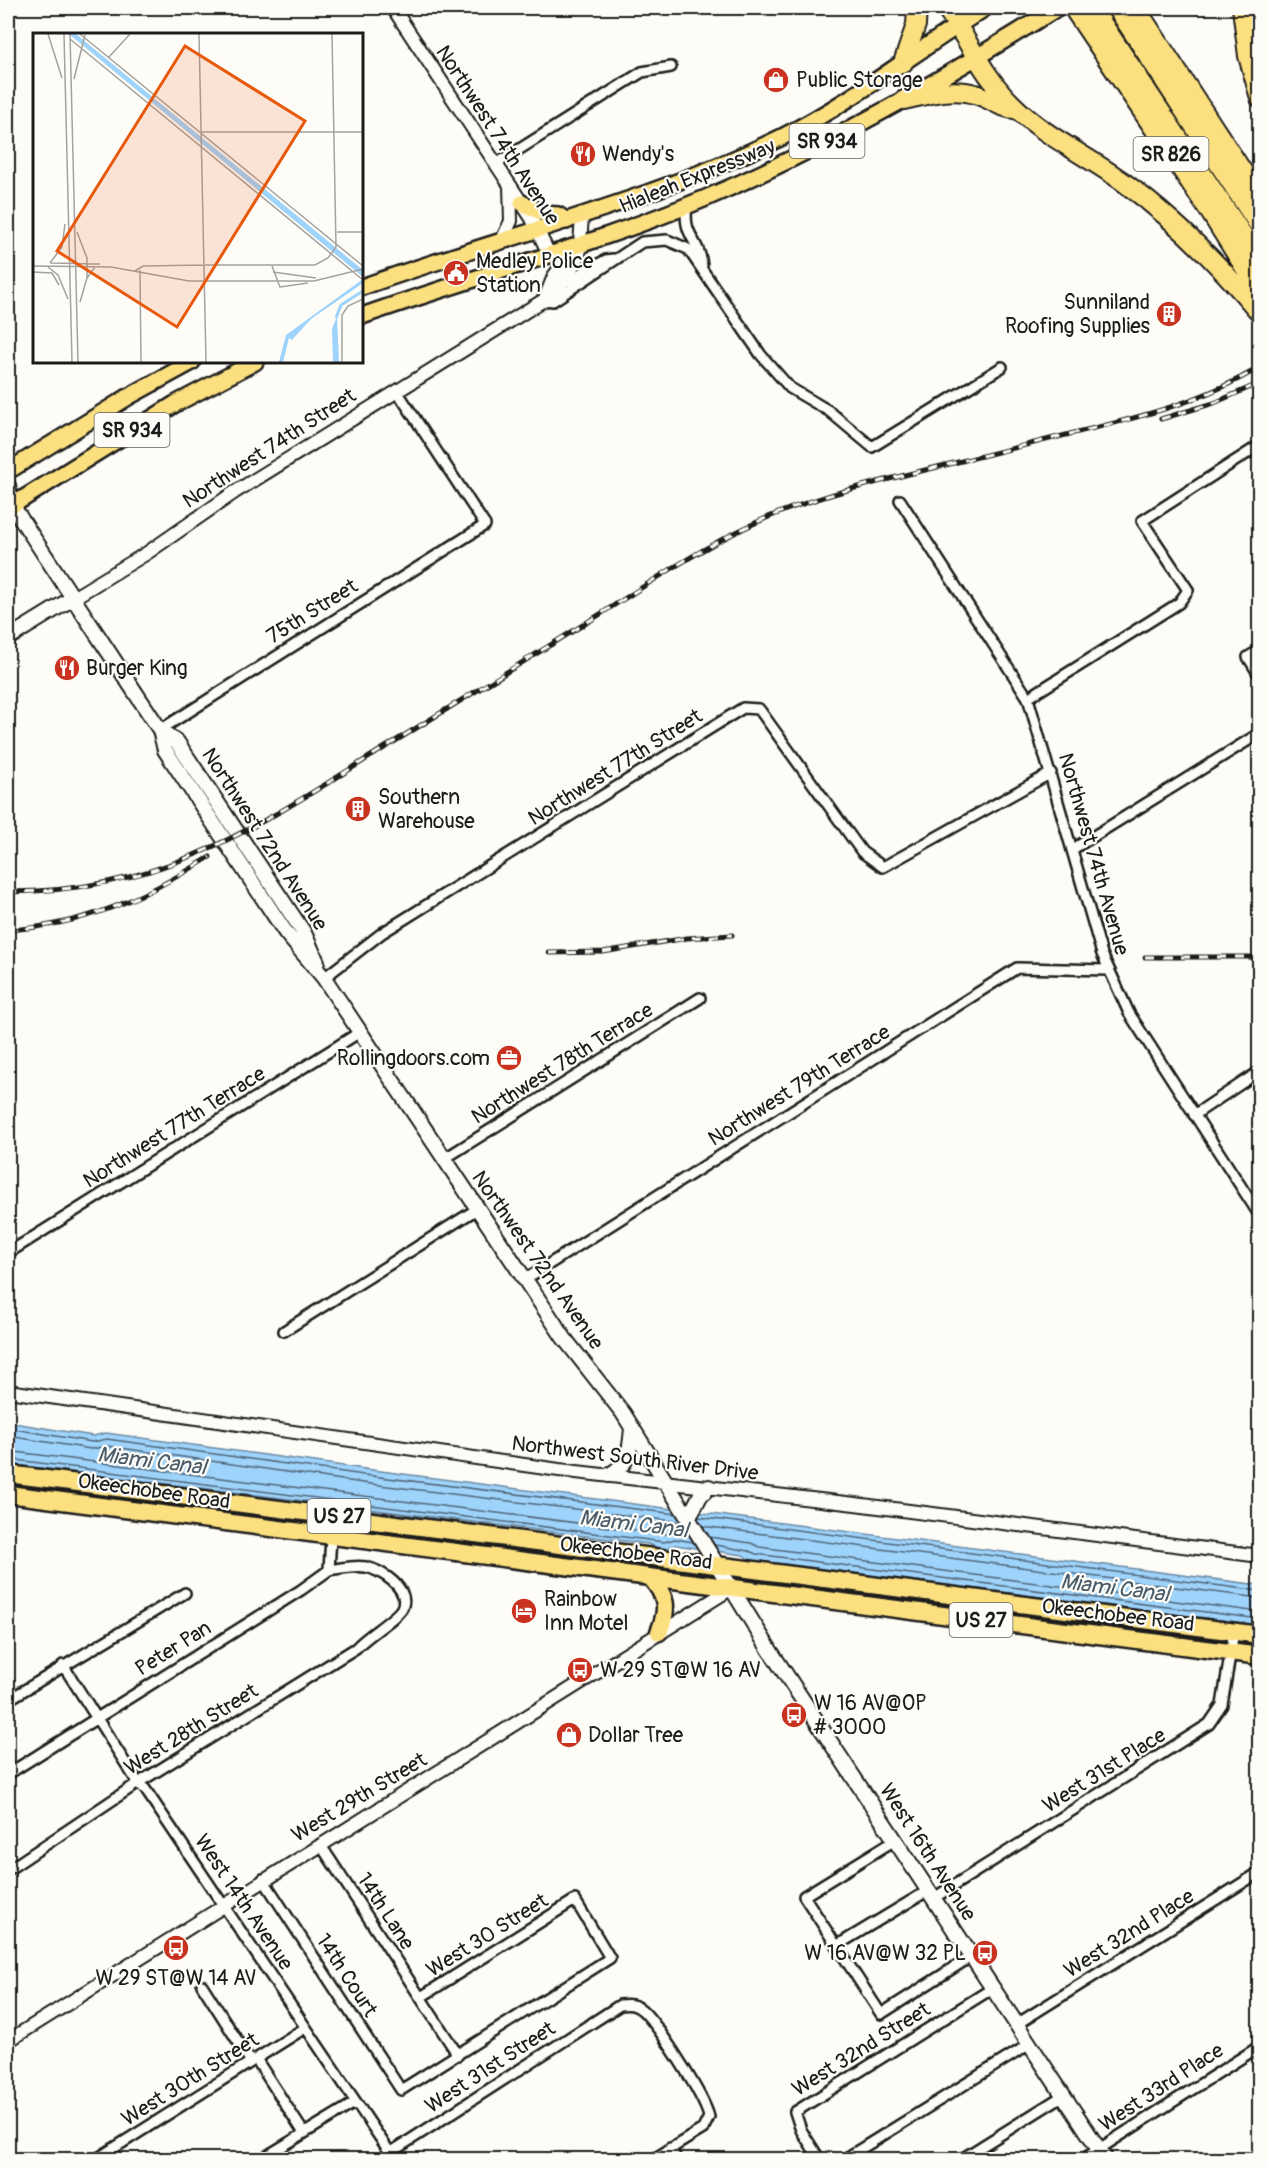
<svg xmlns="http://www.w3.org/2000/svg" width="1267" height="2167" viewBox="0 0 1267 2167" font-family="Pangolin,sans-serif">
<rect width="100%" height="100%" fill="#fdfcf7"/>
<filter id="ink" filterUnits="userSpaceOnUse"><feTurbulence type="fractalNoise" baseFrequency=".0167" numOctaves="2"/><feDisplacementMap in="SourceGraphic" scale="12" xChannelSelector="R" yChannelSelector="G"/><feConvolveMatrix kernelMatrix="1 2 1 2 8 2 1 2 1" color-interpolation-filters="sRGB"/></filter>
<g filter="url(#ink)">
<path fill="#9ed3fc" stroke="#6a8aa2" stroke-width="1.5" d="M8 1422 93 1436 106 1433 365 1469 1259 1585V1625L750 1560 743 1555 675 1545 663 1550 648 1544 8 1464Z"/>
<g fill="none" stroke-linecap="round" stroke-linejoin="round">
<path stroke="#506576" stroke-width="1.5" d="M8 1428 92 1442 107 1439 364 1475 676 1514
M8 1436 91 1449 107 1446 363 1483 681 1522
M8 1451 664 1534H688
M8 1459 664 1542 675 1539 693 1542
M698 1517 1260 1591
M702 1526 1260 1598
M709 1537 751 1543 759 1547 1260 1612
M715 1545 749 1551 756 1554 1260 1619"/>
<g stroke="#1c1c1c" stroke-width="14">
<path id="minor" d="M496 164 642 72 671 67
M687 206C682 237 700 239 702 266
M561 284 606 260 613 259
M544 300 553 301 642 242 667 240 688 249 761 355 790 388 829 411 872 447 1002 367
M900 500 1028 698 1102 954 1129 1013 1260 1216
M1260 650 1248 657 1260 676
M1028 698 1179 603 1188 590 1142 521 1260 445
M160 730 485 525 397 391
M1073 849 1260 733
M324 978 382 933 743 708 759 709 862 852 883 867 1051 773
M1194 1115 1260 1071
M444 1159 700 998
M8 1253 360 1032
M524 1280 1017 968 1108 970
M284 1331 477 1209
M329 1570 331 1537
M63 1665 138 1783 145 1789 395 2160
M8 1700 185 1593
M8 1774 301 1590 329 1570
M895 1840 804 1896 881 2014 972 1956
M320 1844 458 2055
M8 1870 138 1783 356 1648C366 1636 396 1619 402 1608 411 1589 381 1570 366 1567 354 1565 341 1568 329 1570
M263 1879 401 2090 610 1958 575 1900 421 1997
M934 1898 1209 1724 1222 1705 1234 1631
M836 1946 929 1890
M202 1985 251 2062
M1017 2024 1260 1872
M256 2059 304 2133
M670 2148 677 2160
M95 2160 305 2028
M260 2160 356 2102
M379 2160 620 2005C629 2004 635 2004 642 2010 659 2026 704 2096 709 2117L703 2129 652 2160
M820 2160 801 2130 795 2112 993 1988
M843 2160 1030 2044
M960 2160 1064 2095
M1082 2160 1260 2046"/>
</g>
<g stroke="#1c1c1c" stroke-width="16">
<path id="tertiary" d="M393 8 531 217 549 254
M502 240 511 221 510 185
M546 296 554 276 578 245
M73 598 147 553 235 492 544 300 562 283 579 256 582 217
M8 1391 559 1470 855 1504 1260 1556
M8 2041 732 1588"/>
</g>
<g stroke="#1c1c1c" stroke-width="18">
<path id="secondary" d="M8 485 12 505 21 519 160 730 177 742 304 933 317 962
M8 638 73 598
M160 730 165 750 286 933 324 978 564 1338 623 1413 771 1652 1106 2160
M609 1475C630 1464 630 1450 632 1428
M688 1519 700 1496 709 1487"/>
</g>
<g stroke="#1c1c1c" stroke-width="20">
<path id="primary" d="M522 203 545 214 558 215 567 221
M362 287C502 237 647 203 782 137 854 101 917 50 985 8
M362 316C476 276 594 245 706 198 829 146 944 78 1057 8
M8 471 128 397 192 362
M8 508 175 404 255 362"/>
</g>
<g stroke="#1c1c1c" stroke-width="21">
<path id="trunk" d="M8 1474 1260 1635
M8 1494 1260 1656
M650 1577C667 1596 669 1608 659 1632"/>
</g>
<g stroke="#1c1c1c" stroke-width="22">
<path id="motorway" d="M946 8C969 41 984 77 1013 105 1044 136 1086 155 1122 181 1175 219 1218 263 1260 313
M1073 8 1208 209 1260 292
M1092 8 1260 261
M1117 8 1260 227
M1136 8 1260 198
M1242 8 1248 56 1260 98
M903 63 916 25 917 8
M904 100C927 95 951 87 975 94 990 98 999 108 1014 109"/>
</g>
<use href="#minor" stroke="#fdfcf7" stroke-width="9"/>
<use href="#tertiary" stroke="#fdfcf7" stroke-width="12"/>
<use href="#secondary" stroke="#fdfcf7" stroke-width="14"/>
<use href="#primary" stroke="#fce080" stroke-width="15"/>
<use href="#trunk" stroke="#fce080" stroke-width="16"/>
<use href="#motorway" stroke="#fce080" stroke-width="18"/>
<g stroke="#1c1c1c" stroke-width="5">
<path id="rail" d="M1161 419 1214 403 1260 383
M8 892C162 891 250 831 376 753 450 707 524 661 599 615 649 583 699 549 753 524 806 499 862 486 917 472 971 459 1025 445 1078 432 1141 417 1204 401 1260 367
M8 930C86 925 144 898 210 857
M549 953 603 952 687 938 732 935
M1145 957H1260"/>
</g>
<use href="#rail" stroke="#fdfcf7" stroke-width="3" stroke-dasharray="9" stroke-linecap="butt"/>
</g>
</g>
<defs>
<g id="shop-disc" transform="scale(1.35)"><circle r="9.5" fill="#c8321e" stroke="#fdfcf7"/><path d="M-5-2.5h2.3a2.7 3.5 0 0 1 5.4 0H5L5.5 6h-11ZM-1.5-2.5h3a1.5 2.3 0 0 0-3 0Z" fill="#fff"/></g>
<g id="restaurant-disc" transform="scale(1.35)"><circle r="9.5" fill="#c8321e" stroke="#fdfcf7"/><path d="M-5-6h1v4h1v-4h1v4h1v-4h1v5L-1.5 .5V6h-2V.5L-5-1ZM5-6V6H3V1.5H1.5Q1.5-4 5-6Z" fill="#fff"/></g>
<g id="civic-disc" transform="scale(1.35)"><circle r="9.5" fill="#c8321e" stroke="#fdfcf7"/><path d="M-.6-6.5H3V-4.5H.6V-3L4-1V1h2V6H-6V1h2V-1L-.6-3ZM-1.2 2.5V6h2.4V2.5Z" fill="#fff"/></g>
<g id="building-disc" transform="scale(1.35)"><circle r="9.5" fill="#c8321e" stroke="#fdfcf7"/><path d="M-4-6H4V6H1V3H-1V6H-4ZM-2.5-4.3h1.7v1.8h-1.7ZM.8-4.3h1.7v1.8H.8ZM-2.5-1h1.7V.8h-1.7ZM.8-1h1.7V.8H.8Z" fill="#fff"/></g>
<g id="office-disc" transform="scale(1.35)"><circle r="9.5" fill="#c8321e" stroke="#fdfcf7"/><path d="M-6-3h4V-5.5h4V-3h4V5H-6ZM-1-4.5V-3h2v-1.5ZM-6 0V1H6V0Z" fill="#fff"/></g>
<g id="hotel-disc" transform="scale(1.35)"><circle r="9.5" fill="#c8321e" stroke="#fdfcf7"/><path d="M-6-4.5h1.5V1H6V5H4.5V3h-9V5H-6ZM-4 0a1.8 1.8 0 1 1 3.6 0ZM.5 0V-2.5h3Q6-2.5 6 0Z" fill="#fff"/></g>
<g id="bus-disc" transform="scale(1.35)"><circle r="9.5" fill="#c8321e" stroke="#fdfcf7"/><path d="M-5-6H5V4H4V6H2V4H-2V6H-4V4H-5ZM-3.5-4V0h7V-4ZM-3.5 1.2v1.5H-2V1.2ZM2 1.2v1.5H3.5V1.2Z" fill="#fff"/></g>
</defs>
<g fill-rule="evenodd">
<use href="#shop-disc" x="776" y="80"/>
<use href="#restaurant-disc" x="583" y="154"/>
<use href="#civic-disc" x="456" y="273"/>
<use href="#building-disc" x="1169" y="314"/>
<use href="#restaurant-disc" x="67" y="668"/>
<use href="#building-disc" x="358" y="809"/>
<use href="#office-disc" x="509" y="1058"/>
<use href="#hotel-disc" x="524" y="1611"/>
<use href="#bus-disc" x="580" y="1670"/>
<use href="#bus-disc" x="794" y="1715"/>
<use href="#shop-disc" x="569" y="1735"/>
<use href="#bus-disc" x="176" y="1948"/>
<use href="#bus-disc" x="985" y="1953"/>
</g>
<g text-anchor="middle" stroke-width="4.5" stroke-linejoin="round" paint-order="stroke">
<g fill="#fdfcf7" stroke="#605f5e" stroke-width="1.5">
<rect x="789.5" y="124" width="75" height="34" rx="4.5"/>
<rect x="1133.5" y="137" width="75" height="34" rx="4.5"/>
<rect x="94.5" y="413" width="75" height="34" rx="4.5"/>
<rect x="307.5" y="1499" width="63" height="34" rx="4.5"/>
<rect x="949.5" y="1603" width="63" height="34" rx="4.5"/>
</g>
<g font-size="20" font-weight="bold" fill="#1c1c1c">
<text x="827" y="148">SR 934</text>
<text x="1171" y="161">SR 826</text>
<text x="132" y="437">SR 934</text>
<text x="339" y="1523">US 27</text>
<text x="981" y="1627">US 27</text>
</g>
<g font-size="21" fill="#1c1c1c" stroke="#fdfcf7" text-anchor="start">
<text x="796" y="87">Public Storage</text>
<text x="602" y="161">Wendy's</text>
<text x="476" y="268">Medley Police<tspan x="476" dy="24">Station</tspan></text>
<text x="1150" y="309" text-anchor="end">Sunniland<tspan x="1150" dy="24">Roofing Supplies</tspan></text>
<text x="86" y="675">Burger King</text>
<text x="378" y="804">Southern<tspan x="378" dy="24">Warehouse</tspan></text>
<text x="490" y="1065" text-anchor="end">Rollingdoors.com</text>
<text x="544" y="1606">Rainbow<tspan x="544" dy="24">Inn Motel</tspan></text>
<text x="600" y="1677">W 29 ST@W 16 AV</text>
<text x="814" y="1710">W 16 AV@OP<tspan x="814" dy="24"># 3000</tspan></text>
<text x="588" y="1742">Dollar Tree</text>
<text x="966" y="1960" text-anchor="end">W 16 AV@W 32 PL</text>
<text x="176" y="1985" text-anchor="middle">W 29 ST@W 14 AV</text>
</g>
<g font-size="21" fill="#1c1c1c" stroke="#fdfcf7">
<text transform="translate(498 135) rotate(57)" y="7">Northwest 74th Avenue</text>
<text transform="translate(697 176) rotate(-22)" y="7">Hialeah Expressway</text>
<text transform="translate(269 448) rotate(-33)" y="7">Northwest 74th Street</text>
<text transform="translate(312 611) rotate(-32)" y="7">75th Street</text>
<text transform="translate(615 767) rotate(-32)" y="7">Northwest 77th Street</text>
<text transform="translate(265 839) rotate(57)" y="7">Northwest 72nd Avenue</text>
<text transform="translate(1094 854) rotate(74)" y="7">Northwest 74th Avenue</text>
<text transform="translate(562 1063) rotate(-32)" y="7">Northwest 78th Terrace</text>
<text transform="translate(799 1085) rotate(-32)" y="7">Northwest 79th Terrace</text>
<text transform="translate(174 1127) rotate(-32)" y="7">Northwest 77th Terrace</text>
<text transform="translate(538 1260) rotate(55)" y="7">Northwest 72nd Avenue</text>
<text transform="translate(635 1458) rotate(7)" y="7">Northwest South River Drive</text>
<text transform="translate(154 1491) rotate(8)" y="7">Okeechobee Road</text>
<text transform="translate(636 1553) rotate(7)" y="7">Okeechobee Road</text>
<text transform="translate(1118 1615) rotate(7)" y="7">Okeechobee Road</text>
<text transform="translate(173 1648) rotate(-32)" y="7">Peter Pan</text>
<text transform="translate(191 1729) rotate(-32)" y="7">West 28th Street</text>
<text transform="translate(1104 1770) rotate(-32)" y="7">West 31st Place</text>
<text transform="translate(359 1797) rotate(-31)" y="7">West 29th Street</text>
<text transform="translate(928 1852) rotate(57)" y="7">West 16th Avenue</text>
<text transform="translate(244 1902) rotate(56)" y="7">West 14th Avenue</text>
<text transform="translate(386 1911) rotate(57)" y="7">14th Lane</text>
<text transform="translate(1129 1933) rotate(-32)" y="7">West 32nd Place</text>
<text transform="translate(487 1935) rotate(-32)" y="7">West 30 Street</text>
<text transform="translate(347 1975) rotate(57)" y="7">14th Court</text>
<text transform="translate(861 2049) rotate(-32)" y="7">West 32nd Street</text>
<text transform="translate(490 2067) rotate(-33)" y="7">West 31st Street</text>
<text transform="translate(190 2079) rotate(-32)" y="7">West 30th Street</text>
<text transform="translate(1161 2087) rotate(-33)" y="7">West 33rd Place</text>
</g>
<g font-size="22" font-style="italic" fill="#4a5c6a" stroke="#fdfcf7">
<text transform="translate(152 1460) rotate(7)" y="8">Miami Canal</text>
<text transform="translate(634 1523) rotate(7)" y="8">Miami Canal</text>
<text transform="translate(1115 1587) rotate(7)" y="8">Miami Canal</text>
</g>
</g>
<g transform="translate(33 33)">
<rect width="330" height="330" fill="#fdfcf7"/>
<path d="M36 1H43L330 237V244ZM330 246V250L278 286 259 307 256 305 250 329H246L253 302ZM304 283 306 329H300L299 296Z" fill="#9ed3fc"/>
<path fill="none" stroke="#9ed3fc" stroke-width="3" d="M303 285 308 272 330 258"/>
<path fill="none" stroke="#a3a29f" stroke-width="1.5" d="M15 1 29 45M31 1 39 329M37 1 45 329M47 1 330 233M166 1 173 329M37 6 330 247M76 24 97 1M41 46 52 2M169 99H330M44 199 54 225V245M304 199H330M17 230 67 231M17 230 29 214 32 191M172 232H282L295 225 303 214 299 1M0 233 78 234 156 248H281L330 236M239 233 247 254 275 250M15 234 25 242 35 266M107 237 108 329M102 238 110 233 171 232M0 239 19 240 26 252M240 239 283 245M47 269 54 245 62 234M309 329V282L315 273 330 266"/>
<path fill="#e8590c" fill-opacity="0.15" stroke="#e8590c" stroke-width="3" d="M152 13 272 88 144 294 24 218Z"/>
<rect width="330" height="330" fill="none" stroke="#1c1c1c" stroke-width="3"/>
</g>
<rect width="1267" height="2167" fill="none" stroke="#fdfcf7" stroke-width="30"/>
<rect x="15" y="15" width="1237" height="2137" fill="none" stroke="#1c1c1c" stroke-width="2" filter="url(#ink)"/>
</svg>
